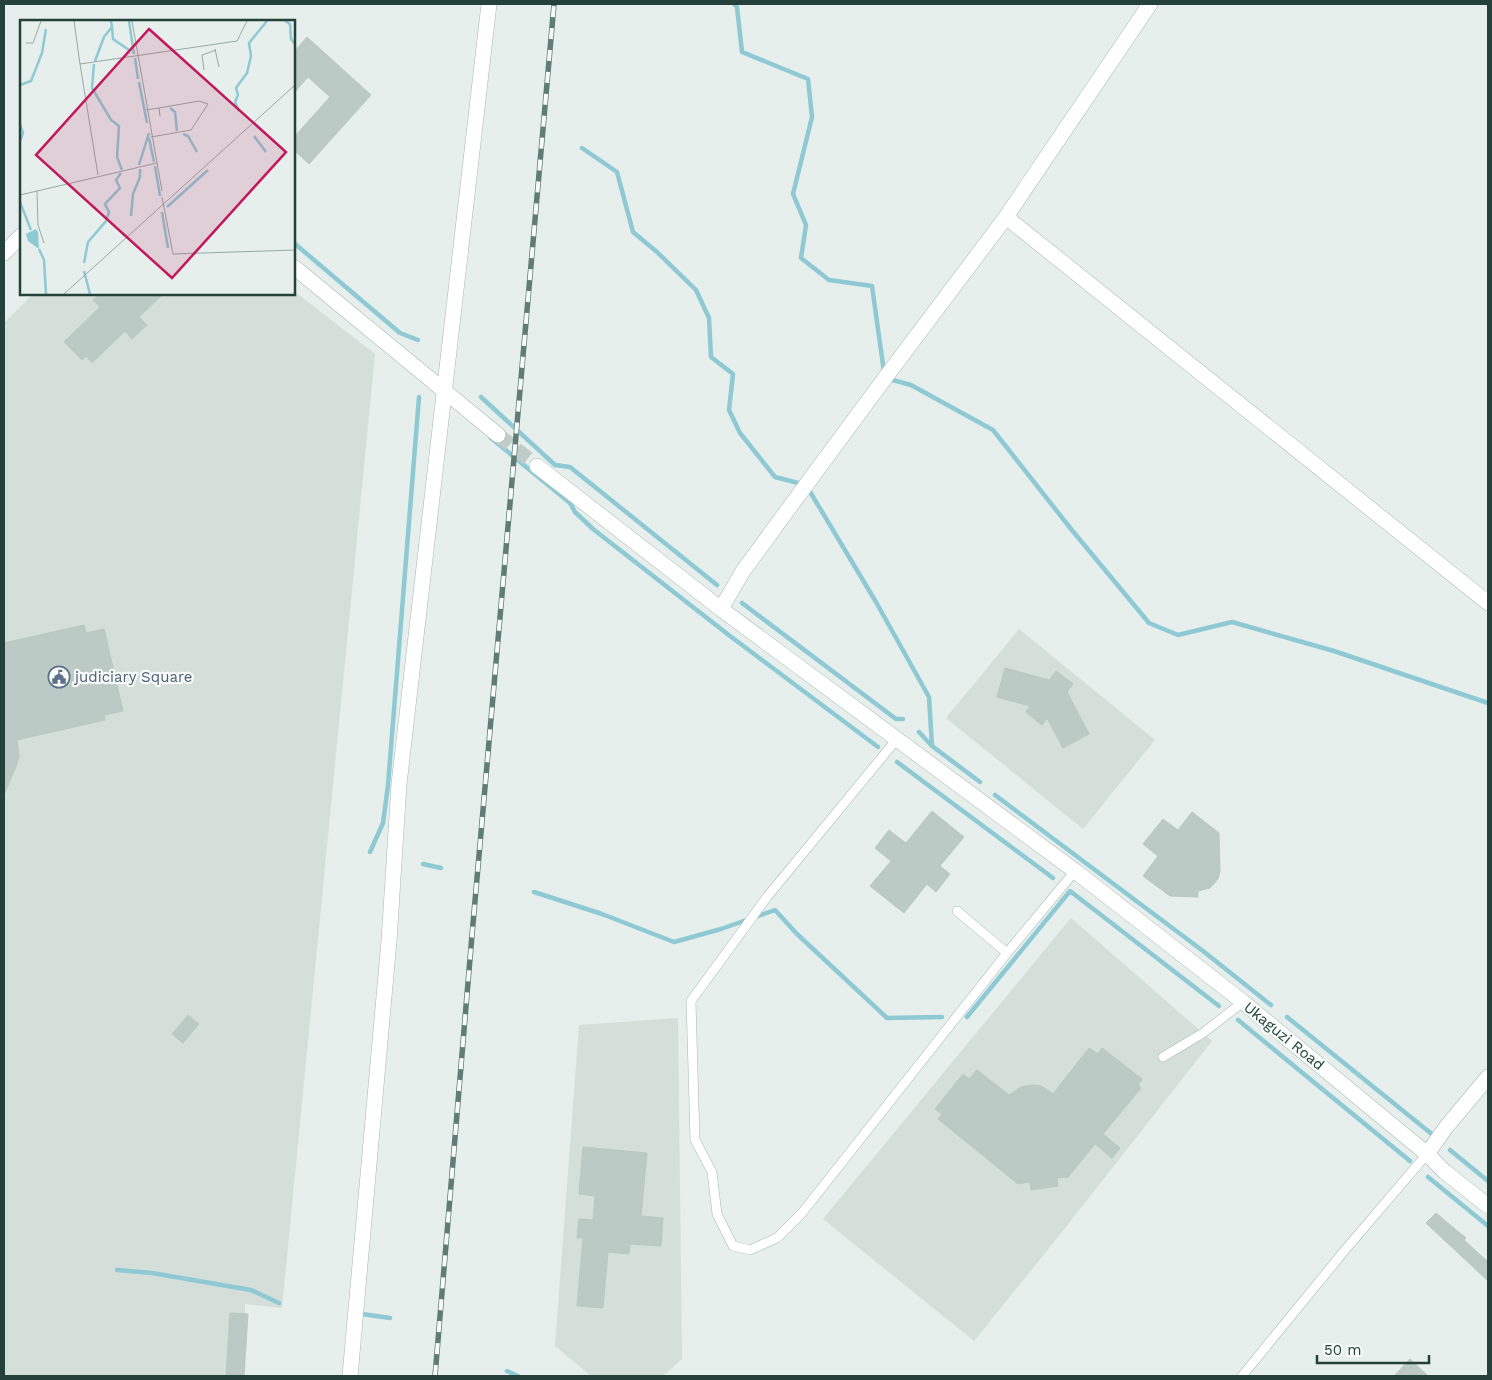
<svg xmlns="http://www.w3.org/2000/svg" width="1492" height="1380" viewBox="0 0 1492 1380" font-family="'Work Sans',sans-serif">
<rect width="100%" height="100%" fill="#e6efeb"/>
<path fill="#d4dfda" d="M294 291 375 354 282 1308 245 1304V1313L248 1314 244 1376H4V323L33 294H294Z
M1019 629 1155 740 1083 829 946 718Z
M1071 918 1212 1041 1058 1237 974 1341 823 1219Z
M678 1018 682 1359 663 1376H591L555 1346 579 1025Z"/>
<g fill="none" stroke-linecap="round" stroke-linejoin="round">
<path stroke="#8ec9d4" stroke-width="4.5" d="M734 4 737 7 742 52 808 79 812 117 793 194 806 225 801 258 829 280 872 286 884 372
M582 148 617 172 633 232 657 252 696 290 709 318 711 357 733 374 729 410 740 433 775 477 806 485 876 602 929 697 932 746
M294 243 400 333 418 340
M889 379 911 385 993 430 1071 529 1149 623 1178 635 1232 622 1334 651 1488 703
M481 397 555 465 570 467 717 585
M491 438 570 503 575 512 593 529 730 636 878 747
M742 603 896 719H903
M919 732 932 746 980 782
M897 762 1053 878
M995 795 1203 951 1271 1005
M370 852 383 823 388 785 419 397
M423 864 441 868
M534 892 602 914 674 942 721 929 775 910 797 934 887 1018 942 1017
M967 1017 1070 891 1219 1006
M1287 1017 1433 1135
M1238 1020 1410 1161
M1450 1150 1488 1181
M1428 1177 1488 1226
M117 1270 152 1273 251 1290 279 1303
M362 1314 390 1318
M507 1371 518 1376"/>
</g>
<path fill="#bbcac4" stroke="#b8c9c2" d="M307 37 371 95 309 164 294 150V137L330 97 308 77 294 93V52Z
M99 294H163L139 317 147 325 132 339 125 331 92 363 86 356 82 360 64 342 100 307 93 300Z
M84 625 86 633 104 629 123 711 104 715 105 720 17 740 19 757 17 764 4 795V643Z
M1005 668 1049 680 1056 671 1073 684 1067 692 1089 734 1063 748 1047 718 1042 725 1026 712 1030 706 997 697Z
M932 811 964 837 940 866 950 874 936 892 927 884 904 913 870 886 891 861 875 848 889 830 906 843Z
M1192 812 1219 833 1220 871 1218 879 1210 888 1198 891V897L1170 896 1143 876 1158 856 1143 844 1163 819 1178 830Z
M188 1015 199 1024 183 1043 172 1034Z
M1089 1048 1098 1054 1102 1048 1142 1079 1138 1085 1141 1088 1103 1134 1120 1148 1112 1158 1095 1144 1068 1177 1057 1178 1058 1186 1031 1190 1030 1182 1018 1184 938 1119 942 1114 935 1109 963 1074 969 1079 977 1070 1009 1095 1021 1087 1033 1085 1041 1086 1053 1094Z
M583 1147 647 1153 641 1216 663 1218 661 1246 630 1244 629 1254 608 1252 603 1308 577 1306 583 1238H577L579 1219 593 1220 595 1196 579 1194Z
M1436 1213 1449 1224 1466 1238 1464 1240 1488 1262V1281L1426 1223Z
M230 1313 248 1314 244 1376H226Z
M1410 1359 1428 1376H1394Z"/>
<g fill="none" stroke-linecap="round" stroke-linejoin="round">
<path stroke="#bfccc8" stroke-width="15" stroke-dasharray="15 8" stroke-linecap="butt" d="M498 435 537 466"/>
<g stroke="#a8b8b2" stroke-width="10">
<path id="service" d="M897 739 767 897 691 1001 695 1140 712 1172 717 1214 733 1246 750 1250 777 1238 802 1213 1007 953
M957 911 1007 953 1075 871
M1163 1057 1203 1033 1243 1002
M1242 1376 1345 1250 1427 1154"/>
</g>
<g stroke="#a8b8b2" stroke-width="16">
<path id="minor" d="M1006 217 1488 603
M4 253 21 236
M294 267 498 435
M537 466 721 609 1075 871 1243 1002 1427 1154 1445 1172 1488 1206
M721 609 743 571 806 485 885 378 1006 217 1150 4
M1427 1154 1447 1126 1488 1077
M350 1376 389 941 399 784 489 4"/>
</g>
<use href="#service" stroke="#fff" stroke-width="9"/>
<use href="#minor" stroke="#fff" stroke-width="15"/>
<g stroke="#5f7d75" stroke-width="5.5">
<path id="rail" d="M435 1376 472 935 554 4"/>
</g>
<use href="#rail" stroke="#f7fbf9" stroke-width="4" stroke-dasharray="11" stroke-linecap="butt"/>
</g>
<defs>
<g id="civic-ring" transform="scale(1.125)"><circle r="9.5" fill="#f7fbf9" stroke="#5c6f8a" stroke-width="1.5"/><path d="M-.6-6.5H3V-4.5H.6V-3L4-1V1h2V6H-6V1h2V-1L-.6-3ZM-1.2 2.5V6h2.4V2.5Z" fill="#5c6f8a"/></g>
</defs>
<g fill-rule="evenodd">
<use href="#civic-ring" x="59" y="677"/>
</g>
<g text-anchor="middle" stroke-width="4.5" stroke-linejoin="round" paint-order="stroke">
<g font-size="15" fill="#4e5e75" stroke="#f7fbf9" text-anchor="start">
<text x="75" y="682">judiciary Square</text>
</g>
<g font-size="15" fill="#24423a" stroke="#f7fbf9">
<text transform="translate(1284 1036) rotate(39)" y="5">Ukaguzi Road</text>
</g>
</g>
<g transform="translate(20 20)">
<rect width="275" height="275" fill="#e6efeb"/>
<path d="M16 209 18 212 19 229 8 221 6 214Z" fill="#8ec9d4"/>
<path fill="none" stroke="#8ec9d4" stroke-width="2.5" d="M109 1 114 34M265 1 270 4 271 19 275 24M92 7 93 19 109 30M115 38 118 59M75 41 84 17 92 7 91 1M74 44 72 68 91 100 99 106 97 137 102 150M119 62 127 103M0 65 11 61 22 33 26 9M150 88 155 92 157 111M219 91 215 82 218 75 216 68 227 53 231 36 229 23 247 1M0 104 3 113 0 121M163 114 168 116 177 132M234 116 246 132M129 118 134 142M119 145 129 113M135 146 140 176M0 182 11 210M147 187 188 150M142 192 148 228M111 196 113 174 120 157V149M19 229 24 240 26 274M64 243 68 222 86 201 89 192 85 184 100 168 96 160 101 153M64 251 70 274"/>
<path fill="none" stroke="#98aaa4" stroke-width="1" d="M54 1 60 44M112 1 142 171M6 23H13L21 1M195 29 199 47M184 50 182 35 196 30M126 90 139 88 140 96M131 117 171 110 188 84 179 81 139 88M78 155 60 44 217 21 227 1M17 171 18 205 24 223M0 175 137 143M142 177 153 234 275 230M44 274 275 65"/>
<path fill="#c2185b" fill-opacity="0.15" stroke="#c2185b" stroke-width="2.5" d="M129 9 266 132 152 258 16 135Z"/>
<rect width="275" height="275" fill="none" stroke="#24423a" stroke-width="2.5"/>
</g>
<rect width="1492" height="1380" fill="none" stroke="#24423a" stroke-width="10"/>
<path d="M1317 1355v8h112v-8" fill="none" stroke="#24423a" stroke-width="2.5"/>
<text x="1324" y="1355" font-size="15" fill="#24423a" stroke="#f7fbf9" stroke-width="4" paint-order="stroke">50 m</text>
</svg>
